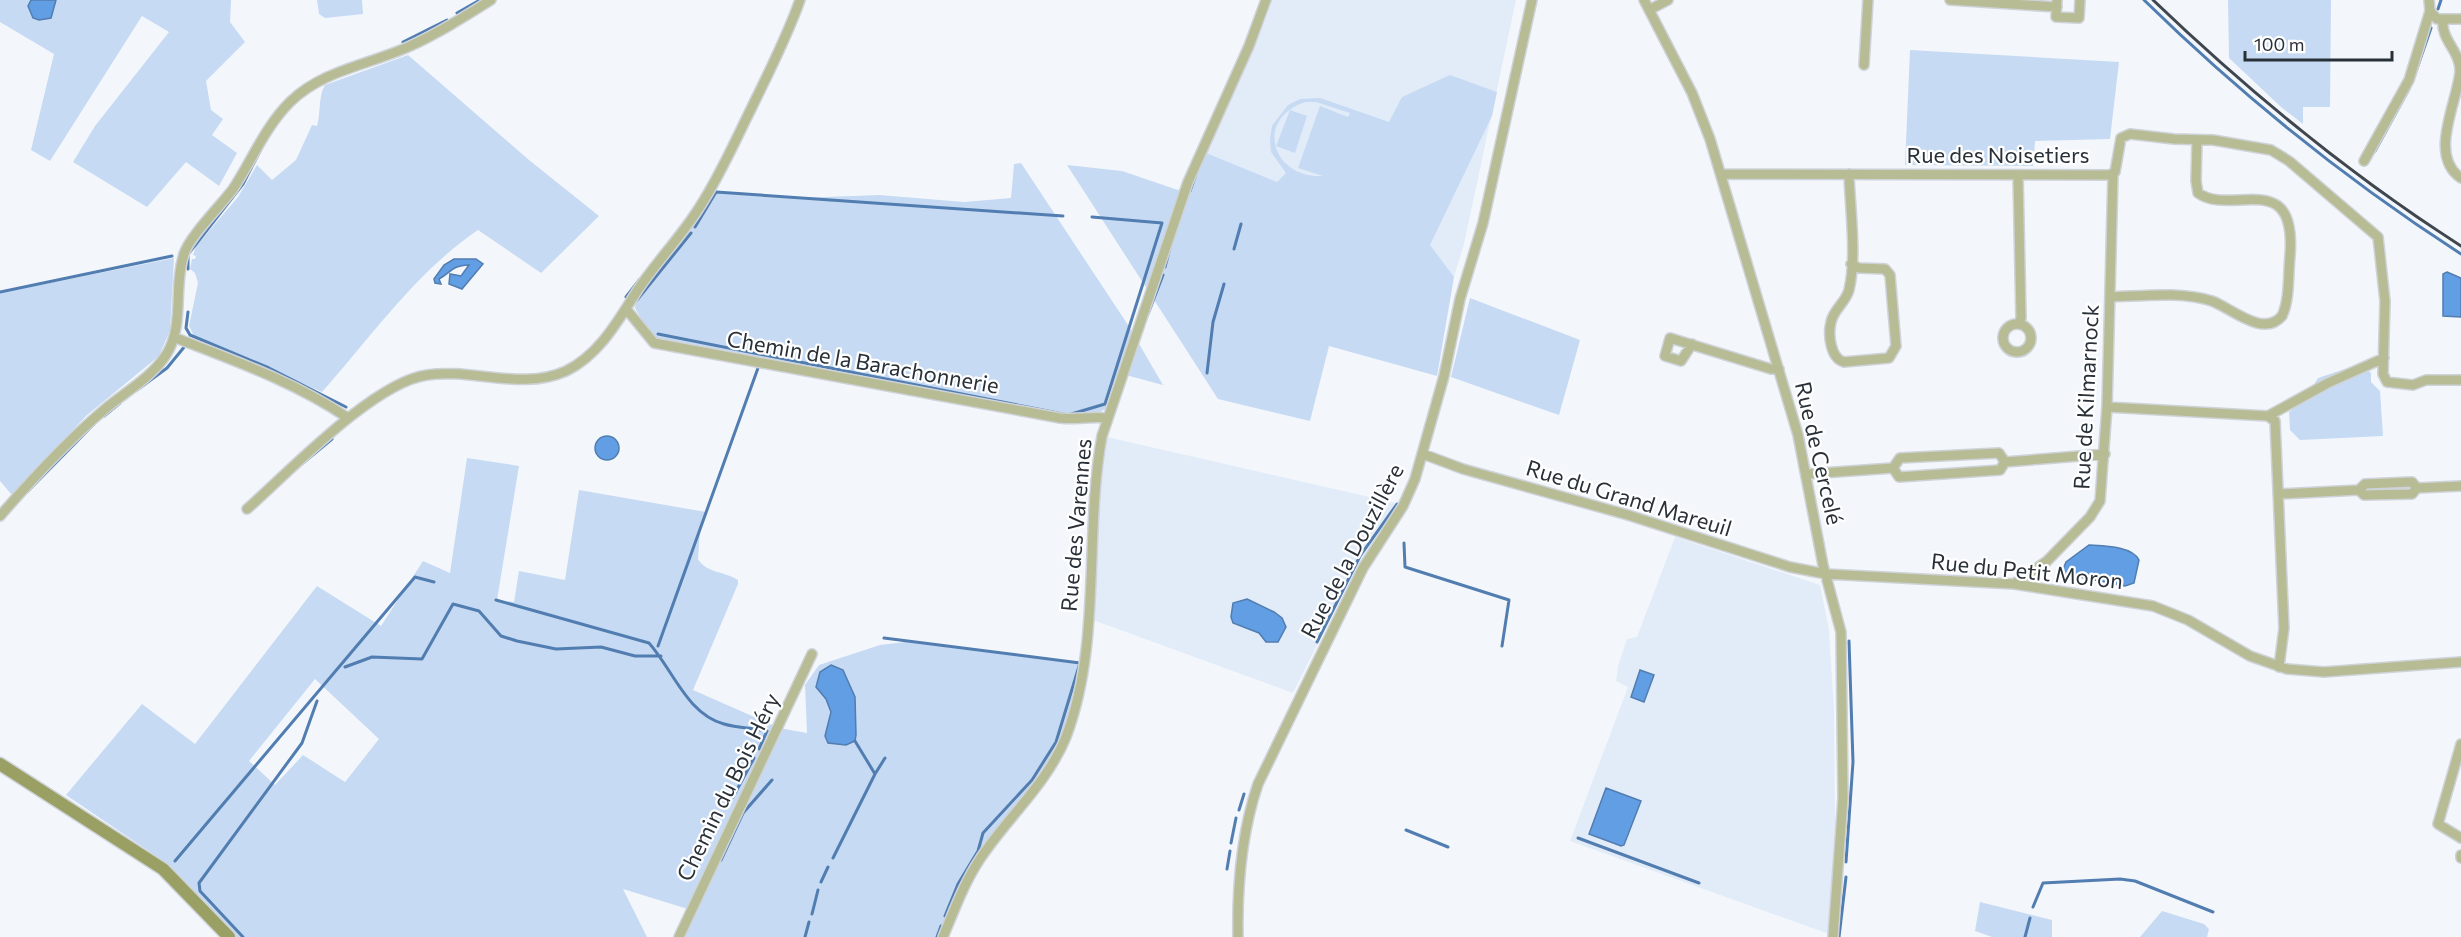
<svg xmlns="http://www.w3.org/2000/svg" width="2461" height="937" viewBox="0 0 2461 937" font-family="Commissioner,sans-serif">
<rect width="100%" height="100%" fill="#f3f7fc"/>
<path fill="#e2ecf8" d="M1272 0H1516L1464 244 1454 277 1196 177 1265 21Z
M1107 437 1396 503 1348 583 1293 693 1093 620 1098 515Z
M1675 537 1820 585 1829 630 1834 710 1835 822 1829 934 1570 841 1628 687 1616 681 1618 666 1627 639 1637 637Z"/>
<path fill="#c6daf3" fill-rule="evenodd" d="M0 0H231L230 22 245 42 206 81 211 110 223 119 212 135 237 153 219 186 186 162 147 207 73 162 95 126 169 32 142 16 50 161 31 150 54 54 0 22Z
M317 0H362L363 14 325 18 319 14Z
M2228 0H2331L2330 107H2303V124L2281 107 2229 58Z
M1910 50 2119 62 2110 139 2035 141 2033 166 1905 165Z
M408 55 529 160 599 216 541 273 478 230C417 271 371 337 322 392L194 336 189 326 198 283 195 273 190 269 192 259H195L196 256 193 255 196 246 238 197 257 165 272 180 296 160 312 125 317 126C321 113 318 96 325 85Z
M1450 75 1497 92 1492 116 1430 245 1454 277 1437 376 1329 346 1310 421 1218 399 1067 165 1122 171 1178 190 1196 177 1206 153 1277 182 1286 173 1271 152 1270 139 1272 126 1288 105 1300 99 1320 98 1389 122 1402 97ZM1305 102H1316L1350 113 1348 117 1320 106 1298 168 1323 176C1273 179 1253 120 1305 102Z
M1290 110 1307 116 1295 153 1276 146Z
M1021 163 1128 325 1163 385 1122 374 1111 406 1092 416 1075 420 654 341 635 308 637 291 709 191 799 198 879 195 964 202 1011 198 1014 164Z
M174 258 170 330 159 356 86 416 12 495 0 481V293Z
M1470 298 1580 340 1559 415 1451 377Z
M2360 364 2371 373V382L2380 391 2383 436 2300 440 2290 430 2289 412 2305 399 2318 378Z
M467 458 519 466 497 600 514 602 519 571 565 580 579 490 706 512 700 531 698 559C706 573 724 571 738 580V584L693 690 779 728 807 733 805 685 819 665 880 645 913 641 1080 663 1075 709 1057 755 980 859 943 937H679L691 910 623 889 647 937H235L165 862 66 795 142 704 195 744 317 586 381 626 423 561 450 573ZM315 679 379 739 345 782 303 755 275 785 249 761Z
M1980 902 2052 920V937H1992L1975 931Z
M2162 911 2204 924 2209 929 2207 937H2140Z"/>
<path fill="#629ee3" stroke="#517db0" stroke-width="1.5" d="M31 0H56L51 18 39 20 33 18 28 6Z
M454 259H476L483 264 462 289 449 284 450 274 461 276 469 265C451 266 453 271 439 279L441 284 435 283 434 279 444 265Z
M2447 272 2461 278V317L2443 316V274Z
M595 448a12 12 0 1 1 24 0a12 12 0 1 1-24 0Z
M2089 545C2104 546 2132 546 2139 560L2134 583 2125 586 2065 574 2063 569 2066 562Z
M1247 599 1274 612 1282 618 1286 627 1278 642H1266L1259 633 1233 623 1231 617 1233 603Z
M831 665 843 670 855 697 856 735 855 741 846 745 828 743 825 736 831 712 826 699 816 687 820 672Z
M1640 670 1654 675 1644 702 1631 697Z
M1606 788 1641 801 1624 845 1621 846 1589 834Z"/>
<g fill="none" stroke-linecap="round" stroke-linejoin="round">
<path stroke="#517db0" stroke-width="3" d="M2144 0C2240 94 2348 181 2461 254
M2438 9 2441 0
M457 13 480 0
M403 42 447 20
M2412 83 2431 28
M2375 151 2409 89
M1190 191 1195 177
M695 227 716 192 1063 216
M1234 249 1241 224
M189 253 243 184 260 151
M1165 267 1170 248
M188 269V257
M0 292 172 256
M626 297 640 279
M637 300 691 233
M188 312 186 328 190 335 269 368 346 407
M1148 314 1163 275
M658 334 1068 415 1105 404 1162 223 1092 217
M1207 373 1213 322 1224 284
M137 390 167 368 185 346
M104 416 120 403
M303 463 332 439
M27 492 94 424
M1404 543 1405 567 1509 600 1502 646
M496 600 649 643C673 670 687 714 724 724 738 728 753 728 767 731L759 749
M884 638 1080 663 1056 742 1032 780 983 833 978 851 958 884 945 916
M1317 642 1360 556 1397 504
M658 646 758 368
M345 667 372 657 422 659 453 604 479 611 501 636 517 641 556 649 601 647 635 656H661
M875 774 885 758
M733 797 754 758
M1239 810 1244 794
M1406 830 1448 847
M1578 838 1699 883
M1231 843 1236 818
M833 858 875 774 855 741
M721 860 743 813 772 780
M175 861 415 577 434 582
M1846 862 1853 762 1849 641
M1227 869 1230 851
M821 882 828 867
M2033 907 2043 883 2120 879 2135 881 2213 912
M812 914 818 890
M243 937 200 891 199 883 302 743 317 701
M805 937 809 922
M937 937 941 926
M1839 937 1846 877
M2025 937 2030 918"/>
<g stroke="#ced3d9" stroke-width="12">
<path id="street" d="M1644 0 1692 93 1710 139 1798 435 1823 565 1841 632 1843 798 1833 937
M1950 0 2057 7
M2057 0 2056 17 2079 18 2080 0
M2429 0 2430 11 2437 19H2461
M1649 10 1668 0
M2443 21C2441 40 2461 52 2460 72 2457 103 2428 156 2461 178
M1864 65 1868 0
M2364 161 2409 80 2430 11
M1721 174 2109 175 2115 172 2121 138 2130 134 2174 139 2213 140 2271 150 2289 161 2378 237 2385 301 2383 374 2387 382 2413 385 2426 380H2461
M1849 174C1850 209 1857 256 1849 290 1846 302 1833 310 1831 322 1828 334 1830 358 1844 362L1889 358 1896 346 1890 275 1885 269 1859 268 1851 264
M2018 175 2021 318 2019 323
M2110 297C2143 296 2180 291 2212 301 2231 308 2263 338 2282 316 2290 299 2288 274 2290 256 2297 166 2231 217 2198 193L2196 181 2197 140
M627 310 654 343 1060 418C1076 420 1091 416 1107 418
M2003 338a14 14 0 1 1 28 0a14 14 0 1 1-28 0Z
M176 338C235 361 295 382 348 418
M1692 344 1681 361 1665 356 1670 338 1771 369H1779
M2107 407 2268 416 2275 421 2284 628 2279 667
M2268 416 2328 383 2384 358
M1423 454 1463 469 1628 515 1790 567 1826 574 2014 584 2153 606 2188 620 2250 656 2287 669 2324 672 2461 662
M2005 462 2105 454
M1893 468 1900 458 1999 453 2005 462
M1893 468 1899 477 2000 470 2005 462
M1808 474 1893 468
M2359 490 2365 484 2412 482 2417 488 2461 486
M2279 494 2359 490 2364 495 2412 494 2417 488
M247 509C288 473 374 382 427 375 472 368 522 391 566 371 599 355 618 321 637 291 656 262 681 237 699 208 720 176 735 141 752 107 769 72 787 37 800 0
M0 516C33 478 67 441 105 409 125 392 151 378 166 355 185 325 173 287 184 254 189 237 221 205 233 189 252 160 265 127 290 102 323 70 368 65 408 47 437 34 464 17 491 0
M2014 584 2047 561 2090 517 2100 501 2107 407 2113 174
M2461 744 2438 824 2461 838
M2461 858V855
M679 937 812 654
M943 937C954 911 964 883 980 859 1007 818 1047 784 1066 737 1102 642 1084 535 1102 436L1188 182 1249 46 1266 0
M1238 937C1237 885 1241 834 1258 784L1363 568 1403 506 1415 479 1444 376 1460 299 1483 223 1532 0"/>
</g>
<g stroke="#ced3d9" stroke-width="15">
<path id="secondary" d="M0 764 163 869 229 937"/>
</g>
<use href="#street" stroke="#b8bc94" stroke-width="9"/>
<use href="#secondary" stroke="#9a9f63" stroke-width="12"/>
<path stroke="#3f464e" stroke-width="3" d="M2153 0C2248 91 2350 175 2461 246"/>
</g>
<g text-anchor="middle" stroke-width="4.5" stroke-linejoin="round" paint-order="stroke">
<g font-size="22" fill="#283038" stroke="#fff">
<text x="1998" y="163">Rue des Noisetiers</text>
<text transform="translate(863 362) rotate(10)" y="8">Chemin de la Barachonnerie</text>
<text transform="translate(2086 397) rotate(-87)" y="8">Rue de Kilmarnock</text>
<text transform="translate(1819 453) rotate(77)" y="8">Rue de Cercelé</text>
<text transform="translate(1629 498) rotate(17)" y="8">Rue du Grand Mareuil</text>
<text transform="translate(1076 525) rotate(-85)" y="8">Rue des Varennes</text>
<text transform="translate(1352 551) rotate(-62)" y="8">Rue de la Douzillère</text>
<text transform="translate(2027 571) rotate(6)" y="8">Rue du Petit Moron</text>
<text transform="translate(728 787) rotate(-64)" y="8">Chemin du Bois Héry</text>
</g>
</g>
<path d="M2245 51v9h147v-9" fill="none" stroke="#283038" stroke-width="3"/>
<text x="2254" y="51" font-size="18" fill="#283038" stroke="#ffffff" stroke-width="4.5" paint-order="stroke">100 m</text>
</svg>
